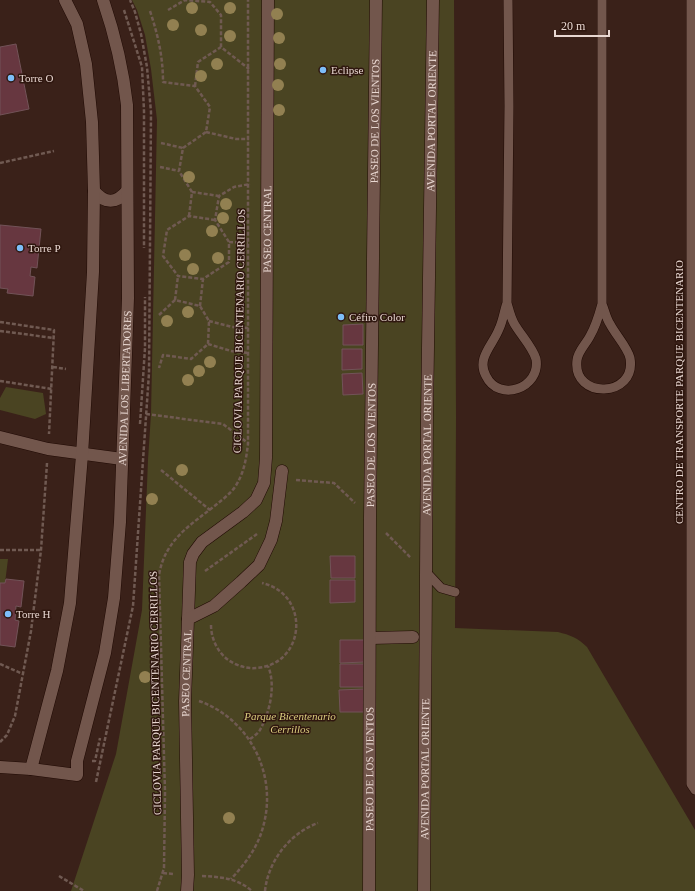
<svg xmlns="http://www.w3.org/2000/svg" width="695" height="891" viewBox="0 0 695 891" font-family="Georgia,serif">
<rect width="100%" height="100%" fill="#3a2119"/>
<path fill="#4a4422" d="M132 0H454L456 417 455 628 558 632C570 635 578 638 587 647L695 830V891H71L116 754 142 610 148 460 151 414 157 120 151 69 145 35 137 10Z
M6 387 43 393 46 414 35 419 0 410V398Z
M0 559H8L5 583H0Z"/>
<path fill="#673740" stroke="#725358" d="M16 44 29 109 0 115V47Z
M0 225 41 229 37 268 31 267 30 276 35 277 33 296 7 293 8 289 0 288Z
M363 324V345H343V325Z
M342 349H362V369L342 370Z
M362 373 363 394 343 395 342 374Z
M330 556H355V578H331Z
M6 579 24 581 21 607 16 606 15 620 19 621 15 647 0 645V583H5Z
M330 580H355V602L330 603Z
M340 640H365V662L340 663Z
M340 664H365V687H340Z
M364 689V712H340L339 690Z"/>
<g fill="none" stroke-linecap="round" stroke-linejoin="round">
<g stroke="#200a04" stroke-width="10">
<path id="service" d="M602 0V304C605 311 606 318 610 324 615 334 628 348 630 358 637 398 572 400 577 360 578 351 586 344 590 336 596 326 599 315 602 304
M691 0V784L695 790
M507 303C509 310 511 319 515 325 521 335 533 348 536 359 541 388 499 403 486 376 476 358 493 345 499 329 503 321 504 311 507 303L509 106 508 0
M426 572 441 588 455 592"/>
</g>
<g stroke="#200a04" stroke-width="13">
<g id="pedestrian">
<path id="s1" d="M188 619 190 562 193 554 202 542 243 512 256 500 264 483 266 458 268 0"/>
<path d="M371 638 413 637"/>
<path id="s2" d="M187 891 188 875 185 701 188 619 214 606 241 582 259 565 271 540 276 521 282 471"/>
<path id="s3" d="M369 891 370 518 376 0"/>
</g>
</g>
<g stroke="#200a04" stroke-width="13">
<g id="minor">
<path d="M94 191C105 204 116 204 127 191"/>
<path d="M0 437 48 449 122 459"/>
<path id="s4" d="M0 767 31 769 77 775V761L105 653 114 598 120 522 128 298 127 105C123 69 115 35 103 0"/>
<path d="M31 769 57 671 70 603 82 455 93 272 94 191 92 122 86 64 77 24 65 0"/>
<path id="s5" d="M424 891 427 417 433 0"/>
</g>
</g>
<path stroke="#705a52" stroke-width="2.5" stroke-dasharray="4 2" stroke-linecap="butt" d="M124 10 142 67 144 111V248
M168 10 185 0 210 2 221 15V47
M150 11C158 35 163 57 163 82L195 86 210 107 206 132 183 148 179 171 192 192
M195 86 198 62 221 47 249 69
M206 132 236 139H249
M161 143 183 148
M0 163 54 151
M160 167 179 171
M189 216 192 192 219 196
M215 220 189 216 167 230 163 256 178 276 203 279 229 262V242L215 220 219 196 234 187 250 184
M229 242 248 243
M175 300 178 276
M200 306 203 279
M159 315 175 300 200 306 209 321 208 344 191 359 163 355 159 368
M209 321 232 327 250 328
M0 322 54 330 49 434
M0 331 54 338
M208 344 231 351 248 353
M53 367 66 369
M0 381 52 389
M146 414 223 424 248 443
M140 424 145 348V297
M161 470 210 510
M296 480 334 483 355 503
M386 533 411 558
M0 550H41
M205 571 257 534
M211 625C211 638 217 651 227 659 235 665 246 669 256 668 306 665 311 594 262 583
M0 664 23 674
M199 701C250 719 278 775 263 827 258 847 245 864 231 879
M250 739C254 736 259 733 261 728 270 711 276 685 268 666
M0 742 7 735 15 716 31 631 41 550 47 463
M92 761H95L100 738
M96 782 133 606 149 373 151 112 147 67 141 34 135 12 130 0
M163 873 173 874
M59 876 84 891
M202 876C221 877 237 878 252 891
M157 891 164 868 165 792 159 575C165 539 191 525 217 504 223 499 230 494 235 487 244 473 246 460 248 444V0
M265 891C268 861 290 833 318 823"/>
<use href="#service" stroke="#72564c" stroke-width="9"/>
<use href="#pedestrian" stroke="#72564c" stroke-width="12"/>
<use href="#minor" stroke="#72564c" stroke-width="12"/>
</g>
<g fill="#928051">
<circle cx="192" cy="8" r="6"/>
<circle cx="230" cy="8" r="6"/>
<circle cx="277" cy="14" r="6"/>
<circle cx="173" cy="25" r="6"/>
<circle cx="201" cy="30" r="6"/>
<circle cx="230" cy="36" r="6"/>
<circle cx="279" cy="38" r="6"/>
<circle cx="217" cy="64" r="6"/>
<circle cx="280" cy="64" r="6"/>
<circle cx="201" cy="76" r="6"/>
<circle cx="278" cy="85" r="6"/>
<circle cx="279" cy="110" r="6"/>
<circle cx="189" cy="177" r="6"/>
<circle cx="226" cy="204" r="6"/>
<circle cx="223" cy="218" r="6"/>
<circle cx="212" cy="231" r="6"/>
<circle cx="185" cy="255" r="6"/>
<circle cx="218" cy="258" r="6"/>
<circle cx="193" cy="269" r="6"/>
<circle cx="188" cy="312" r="6"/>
<circle cx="167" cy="321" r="6"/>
<circle cx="210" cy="362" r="6"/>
<circle cx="199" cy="371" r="6"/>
<circle cx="188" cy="380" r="6"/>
<circle cx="182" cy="470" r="6"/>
<circle cx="152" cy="499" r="6"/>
<circle cx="145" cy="677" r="6"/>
<circle cx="229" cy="818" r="6"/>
</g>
<g fill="#7dbef9" stroke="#2f170f" stroke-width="1.5">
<circle cx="323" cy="70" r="4"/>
<circle cx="11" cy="78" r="4"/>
<circle cx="20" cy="248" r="4"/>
<circle cx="341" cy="317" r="4"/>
<circle cx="8" cy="614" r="4"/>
</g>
<g text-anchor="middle" stroke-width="3" stroke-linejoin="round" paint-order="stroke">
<g font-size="11" fill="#e8d7d1" stroke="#2f170f" text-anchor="start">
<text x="331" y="74">Eclipse</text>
<text x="19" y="82">Torre O</text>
<text x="28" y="252">Torre P</text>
<text x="349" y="321">Céfiro Color</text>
<text x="16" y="618">Torre H</text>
</g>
<g font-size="11" fill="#e8d7d1" stroke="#2f170f">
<text dy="4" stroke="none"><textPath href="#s3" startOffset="770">PASEO DE LOS VIENTOS</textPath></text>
<text dy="4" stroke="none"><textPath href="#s5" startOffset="770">AVENIDA PORTAL ORIENTE</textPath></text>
<text dy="4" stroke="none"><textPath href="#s1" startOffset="422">PASEO CENTRAL</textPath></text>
<text transform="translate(239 331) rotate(-89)" y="4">CICLOVIA PARQUE BICENTENARIO CERRILLOS</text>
<text dy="4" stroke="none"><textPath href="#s4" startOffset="469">AVENIDA LOS LIBERTADORES</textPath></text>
<text transform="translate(679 392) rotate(-90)" y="4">CENTRO DE TRANSPORTE PARQUE BICENTENARIO</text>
<text dy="4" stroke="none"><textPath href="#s3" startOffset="446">PASEO DE LOS VIENTOS</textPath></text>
<text dy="4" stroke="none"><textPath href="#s5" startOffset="446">AVENIDA PORTAL ORIENTE</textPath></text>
<text dy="4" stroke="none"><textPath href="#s2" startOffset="218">PASEO CENTRAL</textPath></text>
<text transform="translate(155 693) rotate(-91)" y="4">CICLOVIA PARQUE BICENTENARIO CERRILLOS</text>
<text dy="4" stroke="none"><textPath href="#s3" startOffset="122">PASEO DE LOS VIENTOS</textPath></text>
<text dy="4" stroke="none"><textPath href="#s5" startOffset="122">AVENIDA PORTAL ORIENTE</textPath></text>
</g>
<g font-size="11" font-style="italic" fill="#dacd7f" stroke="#2f170f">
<text x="290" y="720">Parque Bicentenario<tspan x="290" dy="13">Cerrillos</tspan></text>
</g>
</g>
<path d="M555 30v6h54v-6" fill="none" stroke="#e8d7d1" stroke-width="2"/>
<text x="561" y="30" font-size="12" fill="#e8d7d1" stroke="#2f170f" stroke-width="3" paint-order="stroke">20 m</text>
</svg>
